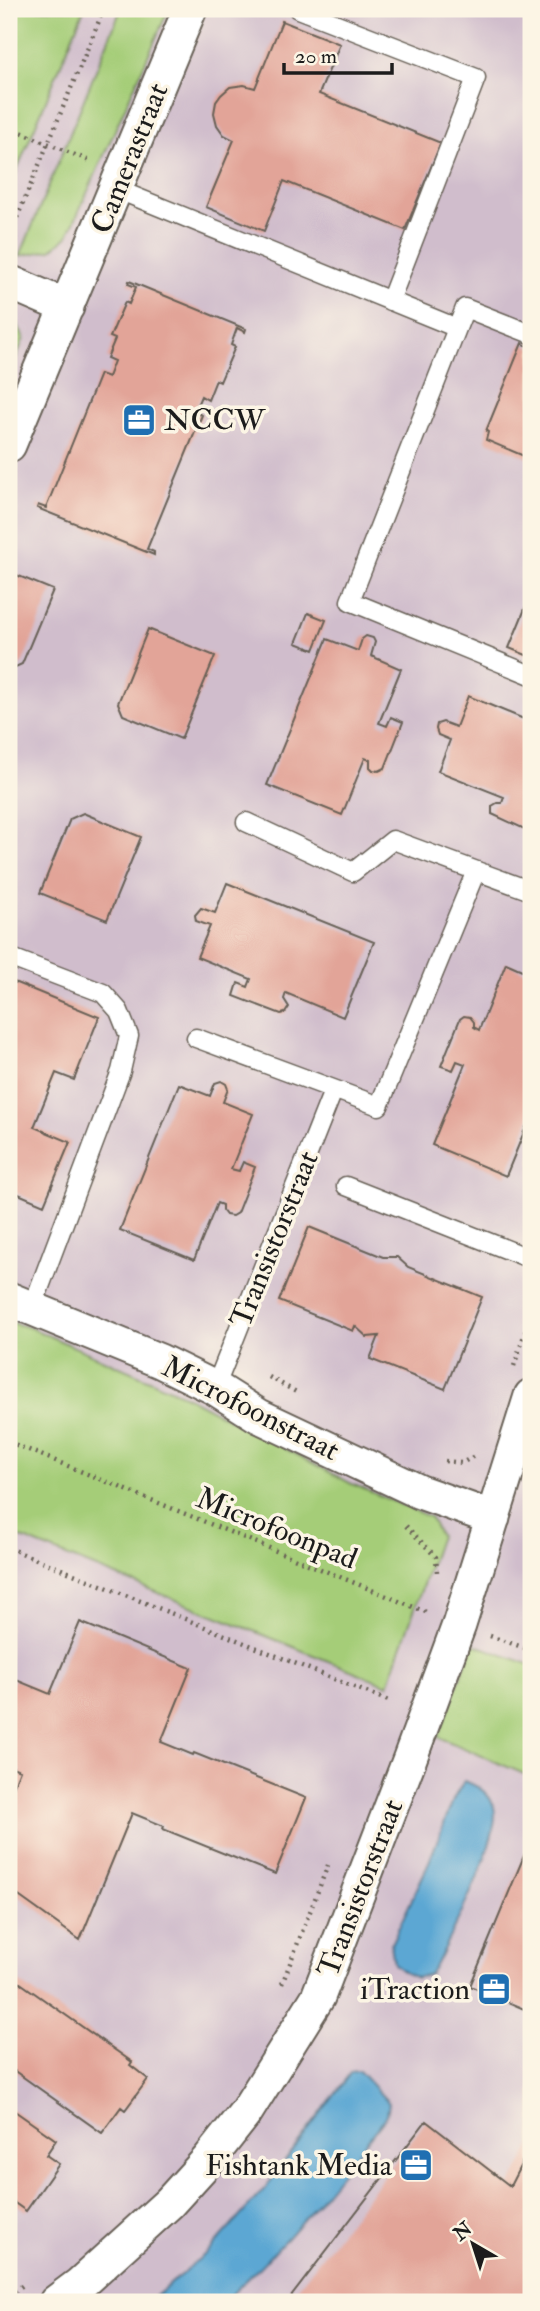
<svg xmlns="http://www.w3.org/2000/svg" width="540" height="2311" viewBox="0 0 540 2311" font-family="'IM FELL Double Pica',serif">
<rect width="100%" height="100%" fill="#fcf5e5"/>
<filter id="ink" filterUnits="userSpaceOnUse"><feTurbulence type="fractalNoise" baseFrequency=".0143" numOctaves="2"/><feDisplacementMap in="SourceGraphic" scale="14" xChannelSelector="R" yChannelSelector="G"/><feConvolveMatrix kernelMatrix="1 2 1 2 8 2 1 2 1" color-interpolation-filters="sRGB"/></filter>
<filter id="wash" filterUnits="userSpaceOnUse"><feTurbulence type="fractalNoise" baseFrequency=".00686" numOctaves="4" result="noise"/><feDisplacementMap in="SourceGraphic" scale="28" xChannelSelector="R" yChannelSelector="G"/><feGaussianBlur stdDeviation="1.57" result="paint"/><feColorMatrix in="noise" values="0 0 0 0 0 0 0 0 0 0 0 0 0 0 0 0 0 1.4 0 .05"/><feComposite in="paint" operator="in"/></filter>
<g filter="url(#wash)">
<rect width="100%" height="100%" fill="#f4e0c4"/>
<path fill="#d0bdcc" d="M9 9H531V2302H9Z"/>
<path fill="#a5cd78" stroke="#60744a" stroke-width="2" d="M9 9H84L9 189Z
M121 9H169L68 236 51 250 20 256Z
M9 312 13 316 24 338 9 376Z
M9 1322 31 1328 184 1395 352 1484 430 1517 440 1536 388 1685 9 1533Z
M473 1644 531 1665V1777L438 1737Z"/>
<path fill="#5ba7d3" stroke="#3c6278" stroke-width="2" d="M464 1781C476 1785 488 1792 493 1804 506 1832 449 1937 435 1966L429 1974 416 1978 405 1973 394 1964 391 1944 427 1867 454 1798Z
M359 2071 389 2103 387 2115C336 2181 285 2247 223 2302H149L211 2249 266 2187 351 2072Z"/>
<g id="blocks">
<path fill="#e2a498" d="M282 21 340 44 319 94 441 143 405 230 284 181 264 231 206 207 234 140 224 135 217 125 214 113 216 102 221 95 230 87 244 85 255 88Z
M129 281 246 329 245 332 237 328 231 345 235 347 220 382 216 380 208 400 201 396 194 412 202 415 147 549 154 552V555L37 508 38 505 46 508 100 374 108 377 114 361 107 358 115 339 110 337 125 302 129 304 136 287 128 284Z
M522 343 531 348V459L486 440 488 432 486 431Z
M9 572 53 590 22 664 9 670Z
M531 594V657L509 648Z
M308 613 326 620 314 650 296 643Z
M148 629 215 656 181 739 123 715 118 703Z
M366 636 373 638 375 642 371 656 401 669 379 723 387 726 391 717 403 722 385 768 379 771 373 770 370 767V760L365 758 342 815 267 785 327 639 358 651 362 639Z
M468 696 531 722V832L492 814V806L497 803H502L504 797 438 771 450 740 438 735 436 729 437 724 443 722 456 727Z
M83 813 141 837 107 920 40 893 70 819Z
M227 883 374 942 343 1017 286 993 284 999 289 1007 285 1013 281 1014 234 996 238 983 248 987 251 979 197 957 210 926 196 921 195 915 201 908 215 913Z
M506 963 531 974V1115L506 1176 432 1145 465 1064 457 1061 453 1070 441 1066 460 1019 464 1016 470 1017 474 1022V1027L479 1030Z
M9 980 99 1017 74 1080 56 1073 34 1127 70 1142 44 1205 9 1190Z
M221 1081 226 1084 228 1089 223 1102 253 1114 231 1169 239 1171 243 1162 255 1167 237 1213 232 1216 226 1215 222 1210V1205L217 1203 194 1260 120 1230 179 1084 210 1096 215 1083Z
M309 1227 383 1257H397L408 1267 482 1297 445 1389 370 1359 379 1336 367 1337 355 1326 353 1331 279 1301Z
M80 1622 191 1668 161 1742 193 1755 194 1753 306 1798 275 1874 163 1829 164 1826 132 1813 80 1940 9 1889V1797L20 1770 9 1766V1693L14 1679 50 1694Z
M531 1839V2012L470 1986Z
M9 1975 132 2062 130 2065 148 2079 125 2110 121 2107 102 2133 9 2067Z
M9 2107 56 2140 46 2155 59 2164 26 2211 9 2199Z
M426 2121 510 2186 531 2145V2302H287Z"/>
</g>
</g>
<g filter="url(#ink)">
<use href="#blocks" fill-opacity="0" stroke="#686157" stroke-width="2"/>
<g fill="none" stroke-linecap="round" stroke-linejoin="round">
<g stroke="#686157" stroke-width="21">
<path id="service" d="M298 9 476 78 390 301
M116 189 457 328
M531 334 465 308 350 601 531 675
M246 822 353 872 393 840 531 891
M9 957 103 993 119 1011 129 1036 121 1071 32 1308
M196 1038 379 1106 476 871
M346 1186 531 1259
M215 1388 333 1091"/>
</g>
<g stroke="#686157" stroke-width="37">
<path id="minor" d="M9 282 67 307
M9 445 190 9
M9 1299 160 1361 215 1388 259 1416 420 1492 493 1518
M56 2302 80 2284 169 2203 209 2159 246 2112 318 1997 410 1758 459 1625 531 1396"/>
</g>
<path stroke="#686157" stroke-width="4.5" stroke-dasharray="2 5" stroke-linecap="butt" d="M9 127 92 162
M9 237 104 9
M514 1366 531 1314
M269 1377 298 1393
M9 1442 426 1612
M445 1461 462 1463 476 1455
M406 1526 436 1557 437 1572
M9 1548 391 1702
M490 1636 531 1650
M282 1984 328 1865
M9 2295 26 2283"/>
<use href="#service" stroke="#fff" stroke-width="18"/>
<use href="#minor" stroke="#fff" stroke-width="33"/>
</g>
</g>
<defs>
<g id="office-square" transform="scale(1.75)"><rect x="-9" y="-9" width="18" height="18" rx="4" fill="#1f6fb2" stroke="#fcf5e5"/><path d="M-6-3h4V-5.5h4V-3h4V5H-6ZM-1-4.5V-3h2v-1.5ZM-6 0V1H6V0Z" fill="#fff"/></g>
</defs>
<g fill-rule="evenodd">
<use href="#office-square" x="139" y="420"/>
<use href="#office-square" x="494" y="1989"/>
<use href="#office-square" x="416" y="2165"/>
</g>
<g text-anchor="middle" stroke-width="7" stroke-linejoin="round" paint-order="stroke">
<g font-size="30" fill="#1c1c1c" stroke="#fcf5e5">
<text transform="translate(129 158) rotate(-68)" y="10">Camerastraat</text>
<text transform="translate(274 1239) rotate(-68)" y="10">Transistorstraat</text>
<text transform="translate(251 1408) rotate(27)" y="10">Microfoonstraat</text>
<text transform="translate(277 1528) rotate(22)" y="10">Microfoonpad</text>
<text transform="translate(360 1888) rotate(-69)" y="10">Transistorstraat</text>
</g>
<g font-size="30" fill="#1c1c1c" stroke="#fcf5e5" text-anchor="end">
<text x="164" y="430" text-anchor="start">NCCW</text>
<text x="470" y="1999">iTraction</text>
<text x="392" y="2175">Fishtank Media</text>
</g>
</g>
<rect width="540" height="2311" fill="none" stroke="#fcf5e5" stroke-width="35"/>
<g transform="translate(473 2244) rotate(321)" stroke="#fcf5e5" stroke-width="5" paint-order="stroke">
<path d="M0-5L12 26L0 18L-12 26Z" fill="#1c1c1c"/>
<text y="-10" font-size="19" font-weight="bold" text-anchor="middle" fill="#1c1c1c">N</text>
</g>
<path d="M284 63v10h108v-10" fill="none" stroke="#1c1c1c" stroke-width="3.5"/>
<text x="295" y="63" font-size="21" fill="#1c1c1c" stroke="#fcf5e5" stroke-width="5" paint-order="stroke">20 m</text>
</svg>
